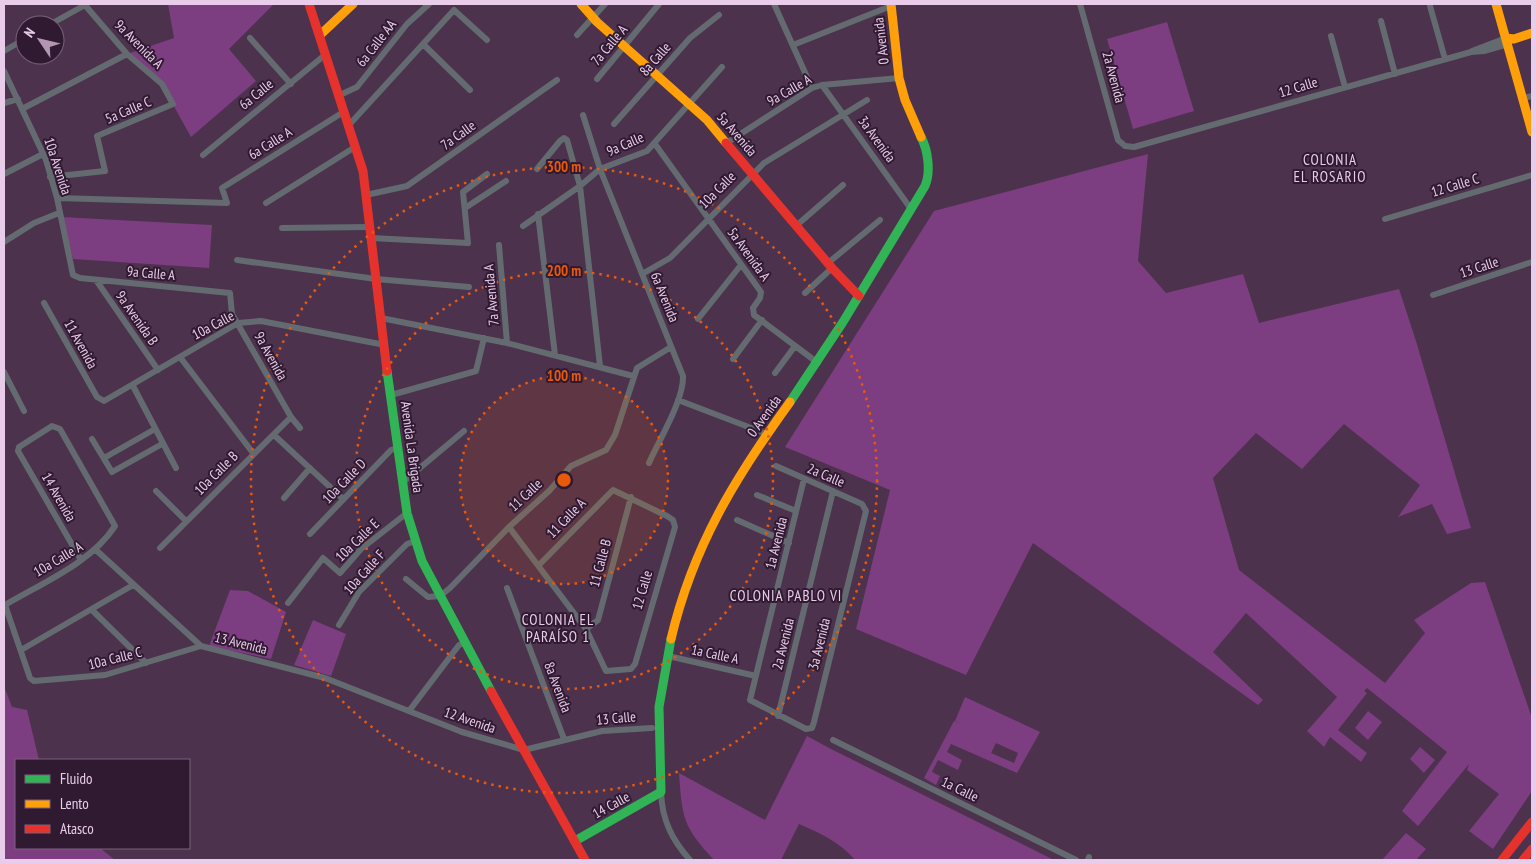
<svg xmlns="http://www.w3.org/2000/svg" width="1536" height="864" viewBox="0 0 1536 864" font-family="'PT Sans Narrow',sans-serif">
<rect width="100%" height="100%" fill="#4c324d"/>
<path fill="#7d3d81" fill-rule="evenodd" d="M168 4H274L229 49 256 81 191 137 162 85 127 54 174 38Z
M1167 22 1194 111 1133 129 1107 39Z
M1148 154 1138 261 1166 293 1243 274 1259 323 1399 289 1416 341 1471 528 1447 534 1432 504 1398 517 1420 485 1344 424 1302 469 1256 433 1213 478 1239 570 1385 683 1425 633 1414 620 1471 583 1485 582 1532 718V791L1493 849 1469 831 1499 794 1467 770 1469 764 1418 826 1402 811 1447 752 1367 688 1364 691 1367 693 1338 730 1367 753 1361 762 1330 737 1324 747 1307 731 1337 697 1246 613 1213 652 1263 700 1258 705 1033 543 966 675 856 629 890 490 785 447 934 211Z
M61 217 212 225 209 268 73 259Z
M230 590 248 591 286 612 271 659 209 646Z
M313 620 346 634 331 676 294 665Z
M4 686 12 707 27 710 39 760H16V848H100L115 860H4Z
M965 697 1040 732 1017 773 951 744 947 752 962 760 958 770 938 760 932 772 940 776 936 785 924 778 954 721 960 723 955 721ZM996 743 1018 753 1014 763 991 753Z
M1368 711 1382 722 1368 740 1355 728Z
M807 736 831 749 1054 860H855C841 843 820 833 799 824L781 860H714C683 827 682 818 679 773L765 820Z
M1420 747 1435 760 1424 773 1410 759Z
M1406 833 1426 849 1416 860H1382Z"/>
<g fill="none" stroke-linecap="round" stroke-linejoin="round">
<path stroke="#636b70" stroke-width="6" d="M774 4 812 88
M1080 4 1118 140 1125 146 1134 147 1471 52 1484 51 1508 44
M1430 6 1445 59
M1381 21 1395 74
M49 25 85 5
M577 35 605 4
M1331 36 1345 87
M250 38 291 84
M423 44 470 90
M793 45 891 6
M4 51 25 39
M1472 51 1506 38
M4 71 46 160 57 198 73 275 80 278 230 293 232 314 291 417 300 428
M597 79 659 4
M822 85 911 209
M340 95 357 87 407 24 429 4
M1523 98 1532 96
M4 103 18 99
M22 109 127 54
M583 115 600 169 683 376C684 400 659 440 649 463
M614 124 690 38 719 15
M349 125 454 10 487 40
M728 142 812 88 822 85 899 78
M655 144 761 292 760 298 753 308 754 315 818 363
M203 155 326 54
M537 169 560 141 564 138 567 140 580 186 600 366
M4 174 43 154
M50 177 105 171 97 136 173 104 162 84 127 54 84 4
M366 195 407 186 557 80
M57 198 227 203 222 188 345 111
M266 203 355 147
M465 208 506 181
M538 214 555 355
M1385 219 1532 175
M797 225 843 185
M523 226 580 186 600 169 647 151 722 67
M282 228 370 227
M371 238 468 243 463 192 487 174
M4 242 34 223 59 213
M499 245 507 343
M237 260 376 279 469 287
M828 263 880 220
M642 274 670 258 764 163 867 100
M96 280 158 370
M805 293 832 268
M1433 295 1532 262
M44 303 97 397 104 401 238 323 261 321 385 345
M381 318 507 343 633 376
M698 319 741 265
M180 357 253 453
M733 359 762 320
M4 372 24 411
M775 373 795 346
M133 386 176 468
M391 395 476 371 484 338
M678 400 767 434
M274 435 343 499
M92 439 112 472 162 444
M104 458 155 429
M776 466 862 504 866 511 814 722 812 728 806 729 750 700 804 479
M402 483 464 431
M156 491 186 521
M757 495 796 511
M284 498 310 468
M737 520 789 543
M509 527 586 629 606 671 631 669 635 664 675 527 673 520 667 516 613 490 539 565
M310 534 391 450 397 448
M160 548 291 417
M96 550 201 646 325 678 462 732 524 750 602 731 652 728
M406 579 428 597 440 596 450 588 509 527 549 491 571 466 606 450 615 435 637 368 671 347
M507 588 564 739
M288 603 323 558 340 573 361 549 407 513
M5 605C42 583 91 563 115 526L60 429 52 426 19 447 18 451 81 560
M5 605 30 678 34 681 105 675 201 646
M92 610 146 663
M339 625 359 592 407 544 415 541
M586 629 598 620 631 497
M21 650 133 585
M668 656 756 676
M409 711 459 645 464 643
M778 716 833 491
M833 740 1076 860
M661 792C662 820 672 840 690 860
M1088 860 1089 857"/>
<path stroke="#30b455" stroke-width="9" d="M387 371 407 513 422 561 491 691
M790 402 843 322 925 186C931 172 928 150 921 137
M575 841 661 792 659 707 671 639"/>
<path stroke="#ff9f0a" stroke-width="9" d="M581 4 597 22 707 120 726 143
M891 4 899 78 905 100 921 137
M1496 4 1532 132
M320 35 353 4
M1506 38 1514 39 1532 33
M671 639C693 546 735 478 790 402"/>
<path stroke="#e5322d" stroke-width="9" d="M309 4 363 171 387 371
M726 143 832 268 859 296
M491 691 585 860
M1502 860 1532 822
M1523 860 1532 849"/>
</g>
<circle cx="564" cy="480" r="104" fill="#e8590c" fill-opacity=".12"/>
<g fill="none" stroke="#e8590c" stroke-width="2.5" stroke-dasharray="2.5 5">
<circle cx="564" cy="480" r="104"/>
<circle cx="564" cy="480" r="209"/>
<circle cx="564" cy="480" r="313"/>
</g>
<g text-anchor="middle" stroke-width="4" stroke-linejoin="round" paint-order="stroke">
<g font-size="14" fill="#e9ccea" stroke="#301a31">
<text transform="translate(881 41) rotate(-97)" y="5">0 Avenida</text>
<text transform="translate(376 43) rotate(-52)" y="5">6a Calle AA</text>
<text transform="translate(139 44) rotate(45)" y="5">9a Avenida A</text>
<text transform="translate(609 45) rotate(-50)" y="5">7a Calle A</text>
<text transform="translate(655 59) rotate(-49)" y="5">8a Calle</text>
<text transform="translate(1114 77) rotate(75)" y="5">2a Avenida</text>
<text transform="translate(1298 87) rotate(-17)" y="5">12 Calle</text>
<text transform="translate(789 90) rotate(-30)" y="5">9a Calle A</text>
<text transform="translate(256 94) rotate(-39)" y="5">6a Calle</text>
<text transform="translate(128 110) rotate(-23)" y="5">5a Calle C</text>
<text transform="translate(737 134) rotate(49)" y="5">5a Avenida</text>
<text transform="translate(458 135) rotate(-36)" y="5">7a Calle</text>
<text transform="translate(877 139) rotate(54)" y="5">3a Avenida</text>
<text transform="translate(270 143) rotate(-32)" y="5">6a Calle A</text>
<text transform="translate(625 144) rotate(-24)" y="5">9a Calle</text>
<text transform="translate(58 166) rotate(72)" y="5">10a Avenida</text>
<text transform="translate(1455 185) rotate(-17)" y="5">12 Calle C</text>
<text transform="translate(717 190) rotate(-45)" y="5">10a Calle</text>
<text transform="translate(749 254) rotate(54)" y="5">5a Avenida A</text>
<text transform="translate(1479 267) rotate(-18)" y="5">13 Calle</text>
<text transform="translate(151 273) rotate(5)" y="5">9a Calle A</text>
<text transform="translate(491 295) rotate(-95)" y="5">7a Avenida A</text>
<text transform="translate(665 297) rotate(68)" y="5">6a Avenida</text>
<text transform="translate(137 318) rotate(55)" y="5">9a Avenida B</text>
<text transform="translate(213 325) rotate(-28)" y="5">10a Calle</text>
<text transform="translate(81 344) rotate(61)" y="5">11 Avenida</text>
<text transform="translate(271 356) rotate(61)" y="5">9a Avenida</text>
<text transform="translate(764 416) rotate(-54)" y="5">0 Avenida</text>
<text transform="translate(412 447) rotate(82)" y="5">Avenida La Brigada</text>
<text transform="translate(216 473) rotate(-45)" y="5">10a Calle B</text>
<text transform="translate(826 475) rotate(23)" y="5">2a Calle</text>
<text transform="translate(344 481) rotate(-46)" y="5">10a Calle D</text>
<text transform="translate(525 495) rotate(-43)" y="5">11 Calle</text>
<text transform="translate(59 497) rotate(60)" y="5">14 Avenida</text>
<text transform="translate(566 518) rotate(-46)" y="5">11 Calle A</text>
<text transform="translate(357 540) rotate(-44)" y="5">10a Calle E</text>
<text transform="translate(776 543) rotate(-76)" y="5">1a Avenida</text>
<text transform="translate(58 559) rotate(-31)" y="5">10a Calle A</text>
<text transform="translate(600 563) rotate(-75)" y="5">11 Calle B</text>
<text transform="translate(364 572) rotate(-48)" y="5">10a Calle F</text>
<text transform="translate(642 590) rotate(-74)" y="5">12 Calle</text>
<text transform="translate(241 643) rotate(14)" y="5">13 Avenida</text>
<text transform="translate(783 644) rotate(-76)" y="5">2a Avenida</text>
<text transform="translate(819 644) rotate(-76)" y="5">3a Avenida</text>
<text transform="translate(715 654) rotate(12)" y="5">1a Calle A</text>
<text transform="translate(115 658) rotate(-14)" y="5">10a Calle C</text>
<text transform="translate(558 687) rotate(69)" y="5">8a Avenida</text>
<text transform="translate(616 718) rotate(-5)" y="5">13 Calle</text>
<text transform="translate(470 720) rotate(19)" y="5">12 Avenida</text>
<text transform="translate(960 789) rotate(26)" y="5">1a Calle</text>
<text transform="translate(611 805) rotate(-29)" y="5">14 Calle</text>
</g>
<g font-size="15" letter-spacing="1" fill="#e9ccea" stroke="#301a31">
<text x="1330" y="165">COLONIA<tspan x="1330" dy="17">EL ROSARIO</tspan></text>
<text x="786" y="601">COLONIA PABLO VI</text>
<text x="558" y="625">COLONIA EL<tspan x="558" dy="17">PARAÍSO 1</tspan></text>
</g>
</g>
<circle cx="564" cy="480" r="8" fill="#e8590c" stroke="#301a31" stroke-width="2.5"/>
<g font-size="15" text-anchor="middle" font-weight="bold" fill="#e8590c" stroke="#301a31" stroke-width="4" stroke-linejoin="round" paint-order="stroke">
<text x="564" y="172">300 m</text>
<text x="564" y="276">200 m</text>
<text x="564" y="381">100 m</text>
</g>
<rect width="1536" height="864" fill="none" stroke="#e9ccea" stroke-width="10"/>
<rect x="15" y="759" width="175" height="90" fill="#301a31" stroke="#7a617b"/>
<rect x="25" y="775" width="25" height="8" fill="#30b455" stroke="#7a617b"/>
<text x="60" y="784" font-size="15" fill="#e9ccea">Fluido</text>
<rect x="25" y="800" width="25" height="8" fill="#ff9f0a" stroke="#7a617b"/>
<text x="60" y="809" font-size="15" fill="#e9ccea">Lento</text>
<rect x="25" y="825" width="25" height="8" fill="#e5322d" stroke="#7a617b"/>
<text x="60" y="834" font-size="15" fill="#e9ccea">Atasco</text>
<g transform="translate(40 40) rotate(305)"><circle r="24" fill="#301a31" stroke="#7a617b"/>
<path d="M0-4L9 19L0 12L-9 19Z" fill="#b296b3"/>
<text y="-8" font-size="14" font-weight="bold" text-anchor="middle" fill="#e9ccea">N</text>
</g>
</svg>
